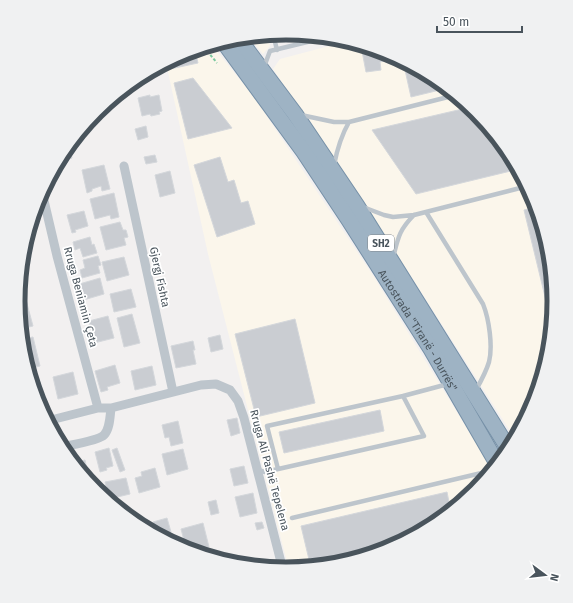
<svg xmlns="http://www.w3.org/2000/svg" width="573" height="603" viewBox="0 0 573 603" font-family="'Fira Sans',sans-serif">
<rect width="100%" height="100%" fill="#f2f0f0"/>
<path fill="#fbf6eb" d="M267 35 270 46 263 54 249 37Z
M348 41 389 54 436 78 477 112 510 153 535 199 550 249 555 302 550 354 534 404 516 440 353 186 273 69 280 59Z
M212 45 254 97 374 277 493 471 476 492 435 525 389 550 339 565 289 570 208 254 166 63 184 53Z"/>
<path fill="#cacdd2" stroke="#d4d7db" d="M365 46 389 54 398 58 380 62 381 70 366 72 362 51 365 50Z
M193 51 196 55 198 63 170 69 168 62 184 53Z
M403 61 436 78 448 88 411 97Z
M193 78 232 128 188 139 174 83Z
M150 95V97L159 95 162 111 159 112 160 114 151 116 150 114 142 116 138 98Z
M471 107 477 112 510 153 519 169 416 194 372 130Z
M146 126 148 137 138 140 135 129Z
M69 145 72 158 58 162 63 152Z
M155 155 157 162 146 164 144 157Z
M220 157 228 182 234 180 241 203 248 201 255 224 217 237 194 165Z
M104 165 110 189 102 191 101 186 92 189V191L87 193 82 170Z
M170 171 175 193 160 197 155 175Z
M114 193 119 217 111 219 110 215 95 219 90 199Z
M537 207 550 249 555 302V303L547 305 524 210Z
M84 211 88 226 75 230 76 232 72 233 67 215Z
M120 222 123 230H126L128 237 124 238 126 245 106 250 100 227Z
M90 237 92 245 94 244 97 253 83 257 80 248 75 250 73 242Z
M98 256 101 265 98 266 100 273 82 278 80 270 85 268 83 260Z
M124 257 129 275 107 281 102 262Z
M100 278 104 294 80 301 76 285Z
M20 279 22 289 19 290Z
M131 289 136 307 114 312 110 294Z
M26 300 33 326 21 329 18 302Z
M132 314 140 343 124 347 117 318Z
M108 316 114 338 94 343 89 321Z
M295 319 315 403 256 417 235 334Z
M220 335 223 349 211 352 208 338Z
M33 337 40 366 28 369 23 354 22 339Z
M193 341 195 350H193L196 364 176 368 171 346Z
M115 365 120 383 107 387 108 390 101 392 95 371Z
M152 366 156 385 135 390 131 371Z
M73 372 78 394 58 399 53 377Z
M40 382 45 402 38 403 32 384Z
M380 410 384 431 284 453 279 432Z
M237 418 240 433 231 436 227 420Z
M178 421 183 443 171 446 169 437 165 438 162 425Z
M109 448 113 466 106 468 107 470 100 472 95 452Z
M117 448 125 470 120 472 112 450Z
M183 449 188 469 167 475 162 454Z
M85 460 89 479 87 480 73 463Z
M244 466 248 483 234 486 230 469Z
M155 468 160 487 139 493 135 478 142 476 141 472Z
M126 478 130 494 109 499 105 482Z
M447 492 451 512 435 525 389 550 339 565 311 568 301 526Z
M253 493 257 513 240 517 235 497Z
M216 500 219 513 211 515 208 502Z
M167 518 171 532 157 535 151 532 150 530 155 529 153 522Z
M262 522 264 528 257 530 255 523Z
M203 523 209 547 194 550 193 546 186 548 181 529Z
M171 533 174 544 158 536Z"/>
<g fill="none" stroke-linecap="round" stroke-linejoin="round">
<g stroke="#7690a7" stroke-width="17">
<g id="trunk">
<path d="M238 38 295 114 357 206 510 451"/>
<path id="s1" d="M223 41 304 152 349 220 431 349 498 465"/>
</g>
</g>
<path stroke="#7cc89f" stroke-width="2" stroke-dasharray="3 2" stroke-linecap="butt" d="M204 47 217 63"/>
<path stroke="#bdc5cc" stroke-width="4.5" d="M273 34 277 50
M264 67 270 51 328 37
M301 115 334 122H349L456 95
M334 165C337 150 341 136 349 122
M363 207 384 215 393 217 414 215 528 186
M426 212 483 304C489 319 493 346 489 362 486 372 481 381 476 390
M393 258C398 238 399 230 414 215
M278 469 267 426 403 396
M258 470 265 472 424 436 403 396 448 384
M292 518 494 470"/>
<path stroke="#bdc5cc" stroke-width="9" d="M124 166 173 392
M42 192 57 256 98 408
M47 421 98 408H111L201 385 216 384 230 390 238 401 244 418 283 570
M62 447C70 445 98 441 104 435 110 429 110 416 111 408
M227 560 228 563"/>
<use href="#trunk" stroke="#9eb3c4" stroke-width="15"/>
</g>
<g text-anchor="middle" stroke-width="3.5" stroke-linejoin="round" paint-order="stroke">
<rect fill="#fff" stroke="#80878d" stroke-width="1" x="368" y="235" width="26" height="16" rx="3"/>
<g font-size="10" font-weight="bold" fill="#49545c">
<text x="381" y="247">SH2</text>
</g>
<g font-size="11" fill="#49545c" stroke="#fff">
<text transform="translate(160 277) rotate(78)" y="4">Gjergj Fishta</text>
<text transform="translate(81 297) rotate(75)" y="4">Rruga Beniamin Çeta</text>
<text dy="4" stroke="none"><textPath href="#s1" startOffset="349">Autostrada "Tiranë - Durrës"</textPath></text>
<text transform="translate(270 470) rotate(75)" y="4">Rruga Ali Pashë Tepelena</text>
</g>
</g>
<path d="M0 0H573V603H0ZM25 301a261 261 0 1 1 522 0a261 261 0 1 1-522 0Z" fill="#f0f1f2" fill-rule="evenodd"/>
<path fill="none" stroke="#49545c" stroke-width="5" d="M25 301a261 261 0 1 1 522 0a261 261 0 1 1-522 0Z"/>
<g transform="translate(545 575) rotate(105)" stroke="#ffffff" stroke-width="3" paint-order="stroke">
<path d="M0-3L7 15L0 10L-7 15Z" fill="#49545c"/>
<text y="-6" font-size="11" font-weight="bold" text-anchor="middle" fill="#49545c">N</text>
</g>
<path d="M437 26v6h85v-6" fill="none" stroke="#49545c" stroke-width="2"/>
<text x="443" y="26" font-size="12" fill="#49545c" stroke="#ffffff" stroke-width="3" paint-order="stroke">50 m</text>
</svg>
